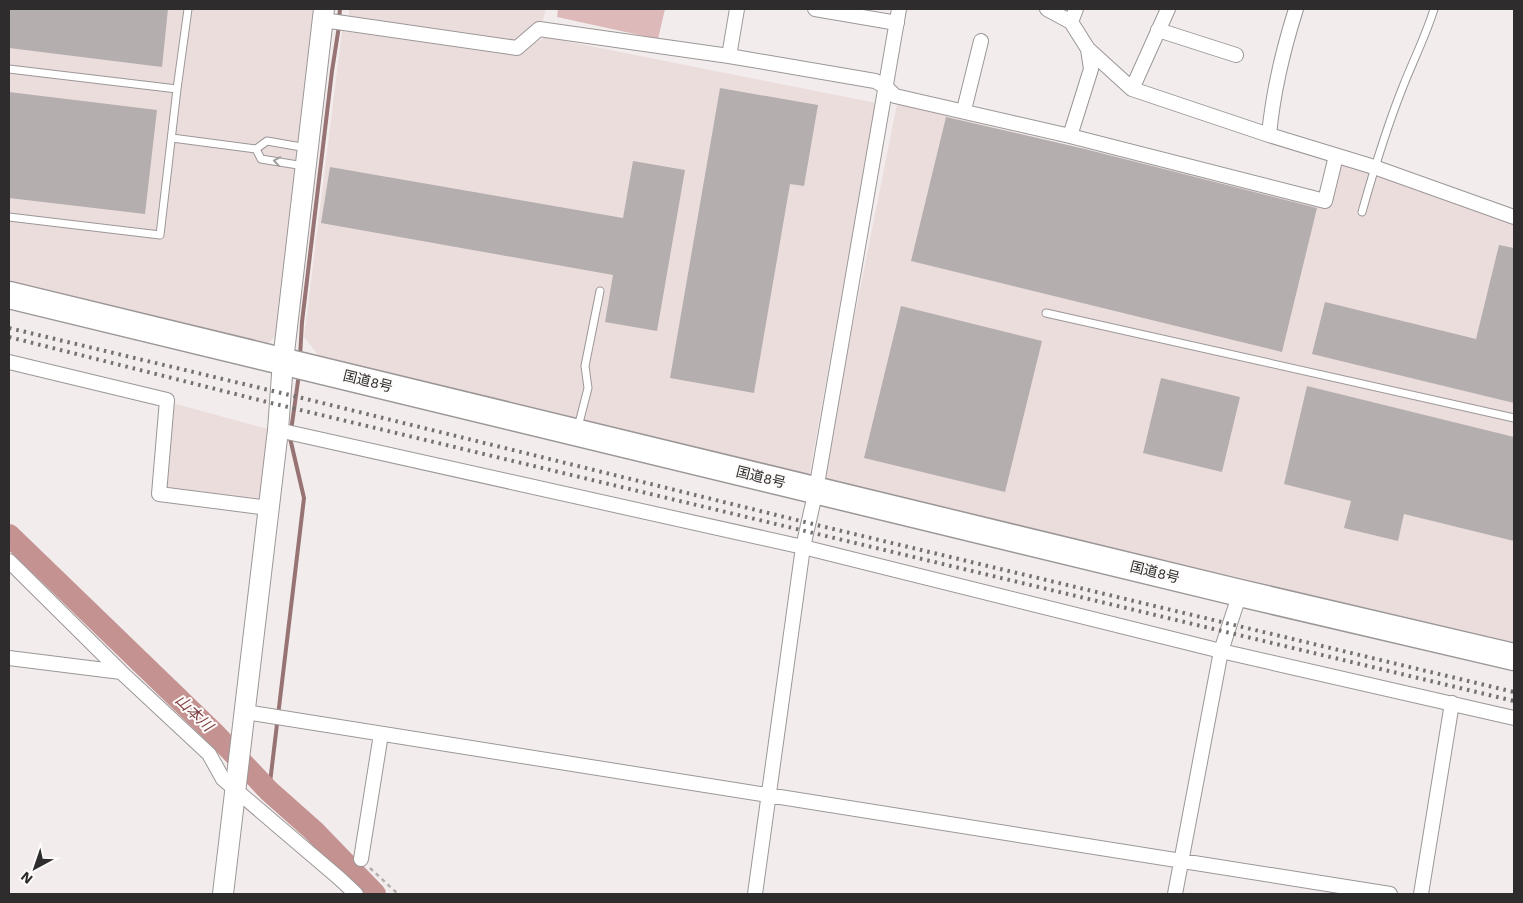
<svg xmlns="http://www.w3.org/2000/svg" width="1523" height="903" viewBox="0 0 1523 903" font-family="'Work Sans','Noto Sans JP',sans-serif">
<rect width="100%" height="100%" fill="#f2ecec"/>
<path fill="#ecdddd" d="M9 9H314L282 330 261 350 9 285Z
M349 9H546L543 20 516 41 349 18Z
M342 31 515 55 545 37 876 103 808 482 319 356 304 337Z
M897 104 1328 207 1343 161 1514 217V642L822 480Z
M172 403 272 430 264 503 164 489Z"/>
<path fill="#ddbab9" d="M558 9H665L658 39 557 17Z"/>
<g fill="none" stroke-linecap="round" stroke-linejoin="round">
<path stroke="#977373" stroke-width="4" d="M339 19 340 9
M300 357 302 322 332 71 339 26
M269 791 304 498 290 438 299 374"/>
<path stroke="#c49291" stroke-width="22" d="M9 535 217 736 269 791 314 831 375 894"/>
</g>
<path fill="#b4aeae" d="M9 9H168L162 67 9 48Z
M720 88 818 105 804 186 790 184 754 393 670 378Z
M9 92 157 110 145 214 9 198Z
M946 117 1085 149 1317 208 1282 352 911 261Z
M633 161 685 170 657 331 605 322 613 275 321 223 330 167 623 218Z
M1499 245 1514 248V403L1312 354 1325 302 1476 339Z
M901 306 1042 341 1005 492 864 458Z
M1161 378 1240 397 1222 472 1143 453Z
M1307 386 1514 437V541L1404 514 1398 541 1344 528 1351 501 1284 484Z"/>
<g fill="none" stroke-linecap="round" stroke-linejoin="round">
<g stroke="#9c9797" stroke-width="9">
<path id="lane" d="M9 69 177 89 160 235 9 217
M177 89 188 9
M172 138 256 149 267 141 307 148
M256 149 261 159 304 166
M1362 212C1374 169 1387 126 1404 84 1414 59 1426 35 1434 9
M1046 313 1514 418
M578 427 588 388 585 366 600 291"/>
</g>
<g stroke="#9c9797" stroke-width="16">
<path id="street" d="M815 9 897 23
M1047 9 1071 22 1088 49 1132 89 1269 135 1374 167 1514 217
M323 20 517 48 539 29 729 56 875 81 886 87 895 96 1070 136 1325 201 1336 156
M1071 22 1076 9
M1158 30 1236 55
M729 56 737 9
M1132 89 1168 9
M964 110 981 41
M1269 135C1273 92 1283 50 1296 9
M1070 136 1091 69 1088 49
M9 362 167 400 159 494 269 508
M278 430 803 547 1221 651 1514 718
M9 561 121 672 209 754 223 779 339 878 356 894
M9 658 121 672
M245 712 1390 894
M361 859 381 734
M755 894 803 547 816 490 899 9
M1175 894 1221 651 1240 593
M1421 894 1452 703"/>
</g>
<g stroke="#9c9797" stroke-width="22">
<path id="secondary" d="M223 894 278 430 283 361 324 9"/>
</g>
<g stroke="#9c9797" stroke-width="29">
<path id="highway" d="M9 295 1240 593 1514 657"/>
</g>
<path stroke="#b4afaf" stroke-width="2.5" stroke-dasharray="4 4" stroke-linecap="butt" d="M370 868 398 894"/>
<use href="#lane" stroke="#fff" stroke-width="7"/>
<use href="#street" stroke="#fff" stroke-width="14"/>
<use href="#secondary" stroke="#fff" stroke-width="20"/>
<use href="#highway" stroke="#fff" stroke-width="26"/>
<path stroke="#757171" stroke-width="4" stroke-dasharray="2.5 5" stroke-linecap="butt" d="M9 328 298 397 825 527 1514 692
M9 337 267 402 1514 701"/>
</g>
<defs><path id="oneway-chevron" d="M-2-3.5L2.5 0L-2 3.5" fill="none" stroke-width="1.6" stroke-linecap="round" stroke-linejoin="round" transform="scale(1.25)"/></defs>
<use stroke="#a1a0a0" href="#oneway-chevron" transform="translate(277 161) rotate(-171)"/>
<g text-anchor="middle" stroke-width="4" stroke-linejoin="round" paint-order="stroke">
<g font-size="14" fill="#2e2c2c" stroke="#fefafa">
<text transform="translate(368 381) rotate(14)" y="5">国道8号</text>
<text transform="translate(761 477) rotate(14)" y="5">国道8号</text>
<text transform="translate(1155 572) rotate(14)" y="5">国道8号</text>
</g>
<g font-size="15" font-style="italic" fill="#7d3c3e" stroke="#fefafa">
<text transform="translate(194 713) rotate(44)" y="5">山本川</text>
</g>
</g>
<rect width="1523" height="903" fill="none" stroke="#2e2c2c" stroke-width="20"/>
<g transform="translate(35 868) rotate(220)" stroke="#fefafa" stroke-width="4" paint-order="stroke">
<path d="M0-4L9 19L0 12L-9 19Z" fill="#2e2c2c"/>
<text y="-8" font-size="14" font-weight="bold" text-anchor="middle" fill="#2e2c2c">N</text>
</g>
</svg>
